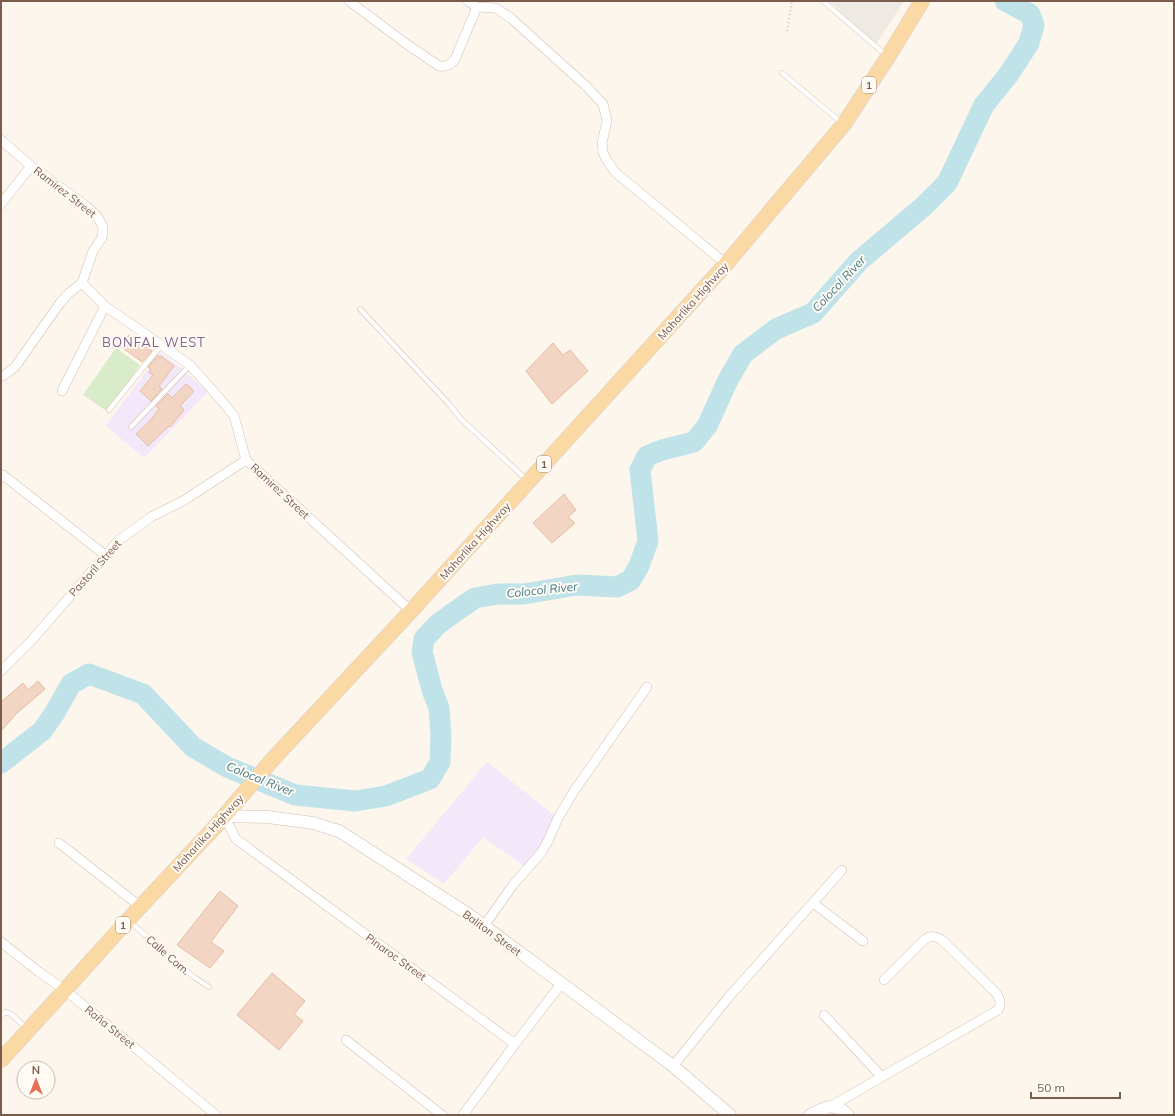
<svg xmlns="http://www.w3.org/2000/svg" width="1175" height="1116" viewBox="0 0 1175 1116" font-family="Mulish,sans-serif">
<rect width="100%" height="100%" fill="#fdf6ec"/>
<path fill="#efe9e4" d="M829 1H904L876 44Z"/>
<path fill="#f3e8fa" d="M160 352 181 368 208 392 144 458 106 426Z
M487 762 558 818 527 868 483 837 444 884 406 859Z"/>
<path fill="#d8ecc9" d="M116 348 140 365 108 412 83 395Z"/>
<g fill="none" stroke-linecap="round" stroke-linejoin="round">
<path stroke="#bfe3e8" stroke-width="21" d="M1 763 42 731 54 714 71 684 89 674 143 694 193 747 227 767 295 795 355 801 386 796 430 779 440 762 441 735 439 708 432 690 422 652 424 639 437 625 449 616 475 598 498 594H524L577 585 617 587 631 580 639 566 648 541 640 470 647 456 662 450 694 442 707 426 728 380 743 354 776 329 813 313 859 261 924 206 947 183 984 105 1009 74 1029 43 1034 25 1030 14 1005 1"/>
</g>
<path fill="#f3d5c3" stroke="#e6bba3" d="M129 335 152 351 142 362 120 346Z
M553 343 563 355 570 350 588 371 552 404 526 371Z
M158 355 161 358V356L174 366 159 386 162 389 151 401 140 391 153 375 149 372 151 369 148 367Z
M186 384 194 391 180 406 184 410 170 427 169 426 148 446 136 434 149 422 159 409 156 406 168 394 172 398Z
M564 494 576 510 568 517 575 523 552 543 533 523Z
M38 681 45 689 16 714 1 731V702L23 683 28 690Z
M220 891 238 906 211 942 224 951 210 968 177 945Z
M272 973 305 1001 294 1014 303 1021 279 1050 237 1015Z"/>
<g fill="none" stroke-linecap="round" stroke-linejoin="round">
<g stroke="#d1beb0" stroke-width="5.5">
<path id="service" d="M823 1 887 56
M782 73 842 123
M360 309 449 404 461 419 528 481
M109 410 162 344
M131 427 190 365
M129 921 194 977 209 987
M1 1015 6 1012 11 1014 26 1028"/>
</g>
<g stroke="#d1beb0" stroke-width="10">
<path id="minor" d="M349 1 405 43 439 66C447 67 450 65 455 59L477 7
M468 1 477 7 496 8 512 19 587 87 603 104 607 121 602 143 603 152 606 159 615 172 726 264
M1 140 31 166 85 205 97 216 103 227 102 238 93 251 82 283 105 306 190 365 222 401 234 416 246 460 411 611
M1 204 31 166
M1 375 3 376 15 367 60 303 69 293 82 283
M62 391 105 306
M1 478 3 475 105 555
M1 671 31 641 119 540 151 517 183 501 246 460
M224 816 236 839 515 1044 561 984
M59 843 141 907
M813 903 863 941
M484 926 513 885 541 853 548 841 558 818 574 791 647 687
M1 942 39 972 65 990 216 1115
M824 1015 882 1077
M346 1040 442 1115
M673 1066 728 998 842 870
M833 1105 998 1010 1000 1006V1001L997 994 942 940C935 936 931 935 924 940L884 980
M463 1115 515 1044"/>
</g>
<g stroke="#d1beb0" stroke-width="13">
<path id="tertiary" d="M224 816 268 817 313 823 339 831 468 914 673 1066 730 1115
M810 1115C826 1107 834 1101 848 1115"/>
</g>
<g stroke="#dad1cd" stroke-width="16">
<path id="primary" d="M1 1060 65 990 128 920 214 828 273 759 411 611 726 264 844 124 888 57 922 1"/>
</g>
<path stroke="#d9b8a5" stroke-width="2" stroke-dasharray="1 3" stroke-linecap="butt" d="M787 31 792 1"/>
<use href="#service" stroke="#fff" stroke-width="4.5"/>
<use href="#minor" stroke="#fff" stroke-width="9"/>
<use href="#tertiary" stroke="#fff" stroke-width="12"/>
<use href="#primary" stroke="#fbd9a5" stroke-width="15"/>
</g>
<g text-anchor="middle" stroke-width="4" stroke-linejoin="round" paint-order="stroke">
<g fill="#fffaf3" stroke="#a28b7f" stroke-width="1">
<rect x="862" y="77" width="14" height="16" rx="3"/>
<rect x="537" y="456" width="14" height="16" rx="3"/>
<rect x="116" y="917" width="14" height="16" rx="3"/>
</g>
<g font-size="10" font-weight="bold" fill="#7a5c4d">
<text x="869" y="89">1</text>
<text x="544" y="468">1</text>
<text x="123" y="929">1</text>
</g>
<g font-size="11" fill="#7a5c4d" stroke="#fffaf3">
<text transform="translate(65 192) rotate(38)" y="4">Ramirez Street</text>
<text transform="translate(693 301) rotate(-48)" y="4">Maharlika Highway</text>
<text transform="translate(280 491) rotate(43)" y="4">Ramirez Street</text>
<text transform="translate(475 541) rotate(-48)" y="4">Maharlika Highway</text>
<text transform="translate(95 568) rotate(-48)" y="4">Pastoril Street</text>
<text transform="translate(208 833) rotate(-48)" y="4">Maharlika Highway</text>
<text transform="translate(492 933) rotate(36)" y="4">Baliton Street</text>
<text transform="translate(168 955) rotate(41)" y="4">Calle Com.</text>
<text transform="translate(396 957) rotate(36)" y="4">Pinaroc Street</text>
<text transform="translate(110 1027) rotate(39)" y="4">Raña Street</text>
</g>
<g font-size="12" font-style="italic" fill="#437c86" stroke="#fffaf3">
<text transform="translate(839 284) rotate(-47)" y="4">Colocol River</text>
<text transform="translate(542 590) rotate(-6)" y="4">Colocol River</text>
<text transform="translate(260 779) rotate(22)" y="4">Colocol River</text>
</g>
<g font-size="13" letter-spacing="1" fill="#846695" stroke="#fffaf3">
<text x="154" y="347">BONFAL WEST</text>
</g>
</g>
<rect width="1175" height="1116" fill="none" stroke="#7a5c4d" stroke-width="4"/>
<g transform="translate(36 1080)"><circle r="19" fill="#fffaf3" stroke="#cabbb1"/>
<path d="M0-3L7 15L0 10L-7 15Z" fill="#e76f51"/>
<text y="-6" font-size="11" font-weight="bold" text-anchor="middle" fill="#7a5c4d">N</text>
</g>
<path d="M1031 1092v6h89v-6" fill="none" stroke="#7a5c4d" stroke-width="2"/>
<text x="1037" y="1092" font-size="12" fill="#7a5c4d" stroke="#fffaf3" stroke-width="3" paint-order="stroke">50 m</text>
</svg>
